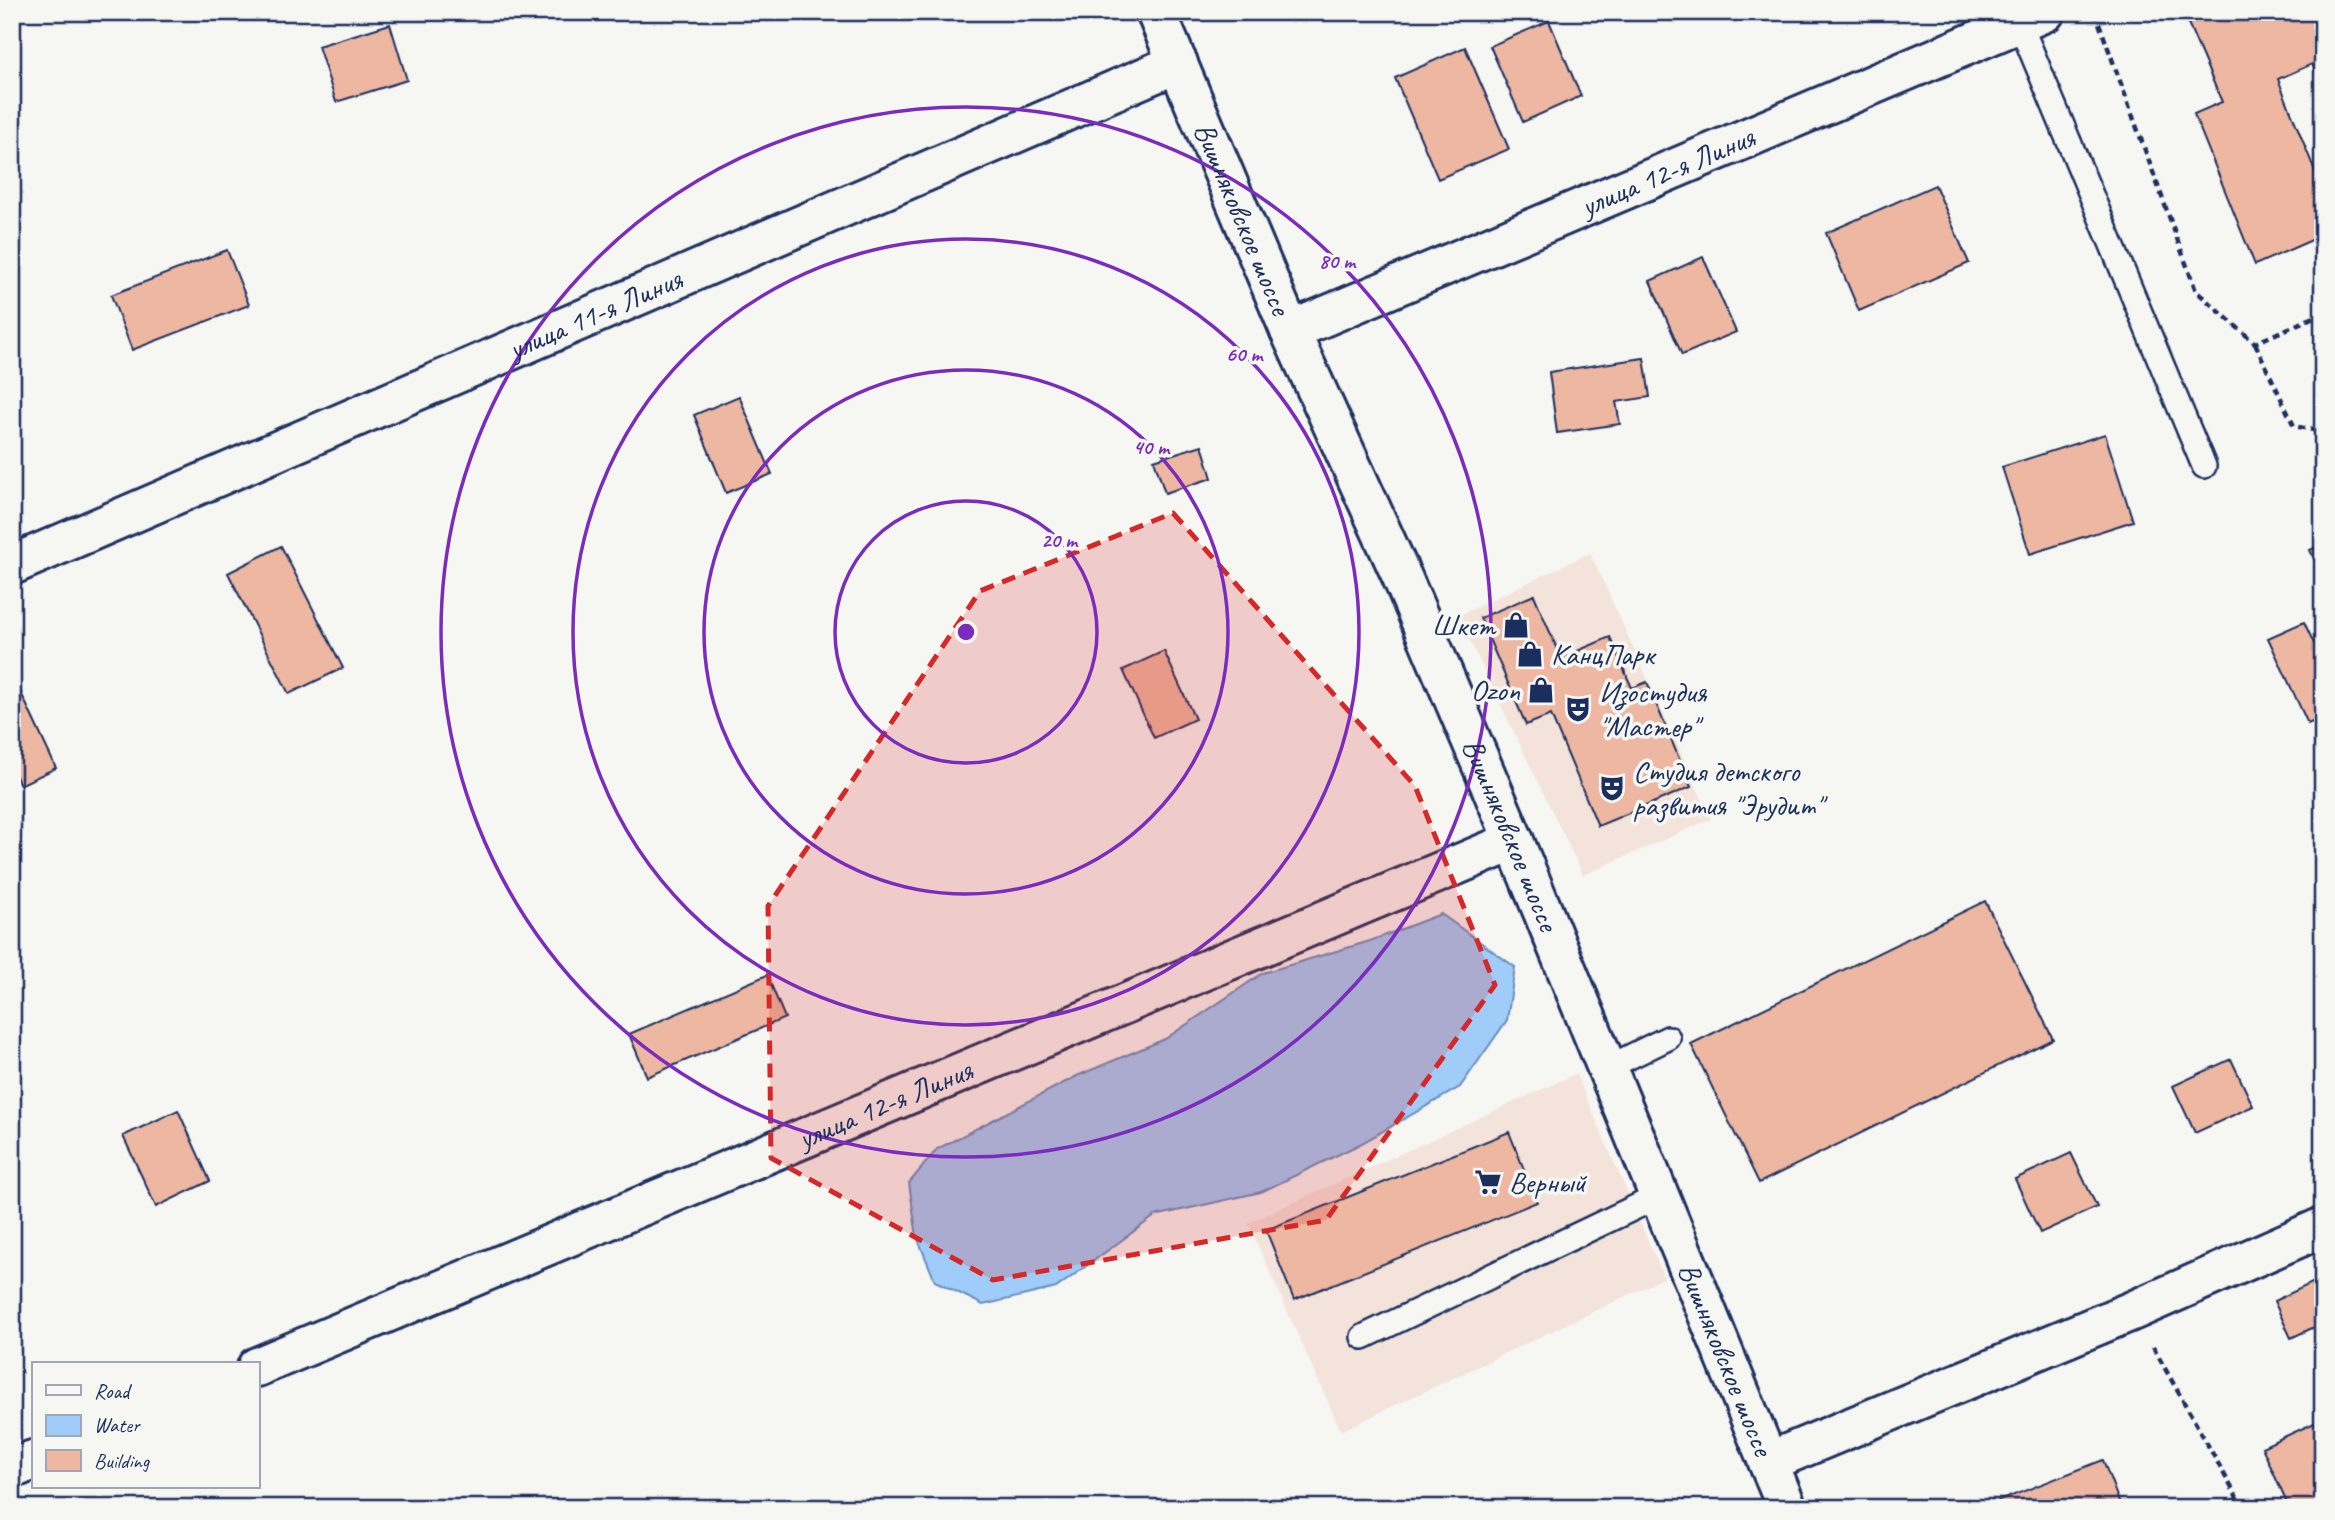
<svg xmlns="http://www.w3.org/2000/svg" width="2335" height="1520" viewBox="0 0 2335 1520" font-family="Caveat,sans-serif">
<rect width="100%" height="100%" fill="#f6f6f2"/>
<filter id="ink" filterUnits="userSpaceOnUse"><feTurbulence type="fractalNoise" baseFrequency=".0143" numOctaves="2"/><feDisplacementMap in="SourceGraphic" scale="14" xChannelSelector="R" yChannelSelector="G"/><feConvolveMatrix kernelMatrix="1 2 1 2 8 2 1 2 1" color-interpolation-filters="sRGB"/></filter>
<g filter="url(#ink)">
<path fill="#f3e3da" d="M1590 553 1711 819 1583 875 1458 616Z
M1576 1074 1664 1278 1341 1431 1248 1223Z"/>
<path fill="#9fccf9" stroke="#6a8dbb" stroke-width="2" d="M1441 914 1515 967 1507 1020 1460 1087 1360 1144 1261 1192 1155 1216 1056 1288 983 1305 935 1281 917 1237 909 1183 937 1149 1077 1076 1165 1039 1263 973 1370 941Z"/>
<path fill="#edb7a2" stroke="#1b2f5e" stroke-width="2" d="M2196 12H2323V81L2321 82 2312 64 2278 79 2323 191V235L2255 265 2194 114 2222 102 2185 16Z
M1549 21 1581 96 1523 122 1490 46Z
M390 24 407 80 336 102 318 46Z
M1465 47 1509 149 1438 179 1395 78Z
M1935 185 1969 263 1859 311 1826 233Z
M227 250 249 305 132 350 111 295Z
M1703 257 1736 332 1682 355 1650 281Z
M1644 358 1650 397 1616 402 1620 424 1557 433 1549 372Z
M739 396 772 474 726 493 694 415Z
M2105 434 2133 521 2030 554 2002 467Z
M1202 445 1212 478 1165 493 1154 460Z
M2323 544V578L2310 550Z
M281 546 343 668 289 694 228 573Z
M1534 595 1561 658 1610 637 1632 688 1647 682 1691 787 1598 826 1551 715 1526 725 1480 618Z
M2304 622 2323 663V717L2308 724 2268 638Z
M1164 651 1195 719 1154 738 1123 670Z
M16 682 56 768 20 785 12 768V684Z
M1985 901 2053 1039 1759 1183 1691 1044Z
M767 975 785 1018 647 1077 629 1034Z
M2231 1059 2253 1106 2195 1133 2173 1086Z
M178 1110 210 1181 156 1207 123 1136Z
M1509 1132 1537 1202 1294 1300 1266 1230Z
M2071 1153 2097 1207 2040 1233 2015 1179Z
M2314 1282 2323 1302V1323L2291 1338 2274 1301Z
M2323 1419V1500L2304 1508H2289L2262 1447Z
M2103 1460 2121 1507 1992 1508 1991 1504Z"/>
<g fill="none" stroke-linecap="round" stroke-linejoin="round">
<g stroke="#1b2f5e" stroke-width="28">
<path id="service" d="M2020 24 2204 466
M1607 1068 1668 1038
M1363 1337 1659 1196"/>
</g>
<g stroke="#1b2f5e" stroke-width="44">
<g id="minor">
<path id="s1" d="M12 565 1178 63"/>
<path id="s2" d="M257 1367 1514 841"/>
<path d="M1768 1462 2132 1311 2323 1227"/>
<path d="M12 1469 33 1460"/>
</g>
</g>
<g stroke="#1b2f5e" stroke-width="44">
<g id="tertiary">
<path id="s3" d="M1156 12 1290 331 1402 577 1514 841 1787 1508"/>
<path id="s4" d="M1290 331 2045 12"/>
</g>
</g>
<path stroke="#1b2f5e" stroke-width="4.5" stroke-dasharray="7 5" stroke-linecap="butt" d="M2095 12 2196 291 2255 343 2323 313
M2255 343 2294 426 2323 432
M2153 1347 2243 1508"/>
<use href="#service" stroke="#f6f6f2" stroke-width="23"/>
<use href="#minor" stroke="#f6f6f2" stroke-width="38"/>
<use href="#tertiary" stroke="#f6f6f2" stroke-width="38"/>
</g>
</g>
<path fill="#d62828" fill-opacity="0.2" stroke="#d62828" stroke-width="5" stroke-dasharray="14 9" stroke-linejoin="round" d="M1173 513 1415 786 1495 985 1326 1220 993 1280 771 1158 768 906 980 591Z"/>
<g fill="none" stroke="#7b2cbf" stroke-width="3.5">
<circle cx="966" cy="632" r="131"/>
<circle cx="966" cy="632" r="262"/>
<circle cx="966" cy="632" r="393"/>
<circle cx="966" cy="632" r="525"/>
</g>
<defs>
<g id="shop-bare" transform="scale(2.1)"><path d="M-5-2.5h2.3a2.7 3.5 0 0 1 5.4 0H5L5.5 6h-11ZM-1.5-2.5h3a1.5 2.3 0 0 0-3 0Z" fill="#1b2f5e" stroke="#f6f6f2" stroke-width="2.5" paint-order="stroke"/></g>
<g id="theatre-bare" transform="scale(2.1)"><path d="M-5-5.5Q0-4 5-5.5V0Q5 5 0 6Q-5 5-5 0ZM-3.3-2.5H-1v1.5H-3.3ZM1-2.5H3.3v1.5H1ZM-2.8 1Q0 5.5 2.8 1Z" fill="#1b2f5e" stroke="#f6f6f2" stroke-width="2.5" paint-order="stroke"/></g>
<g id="supermarket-bare" transform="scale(2.1)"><path d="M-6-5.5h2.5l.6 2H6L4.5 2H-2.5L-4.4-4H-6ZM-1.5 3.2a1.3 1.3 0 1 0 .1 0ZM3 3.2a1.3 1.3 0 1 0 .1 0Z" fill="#1b2f5e" stroke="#f6f6f2" stroke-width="2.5" paint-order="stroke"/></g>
</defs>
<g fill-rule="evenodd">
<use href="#shop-bare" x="1516" y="625"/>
<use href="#shop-bare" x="1530" y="654"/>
<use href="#shop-bare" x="1541" y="690"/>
<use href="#theatre-bare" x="1578" y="709"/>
<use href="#theatre-bare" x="1612" y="788"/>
<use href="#supermarket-bare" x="1488" y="1182"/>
</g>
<g text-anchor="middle" stroke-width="7" stroke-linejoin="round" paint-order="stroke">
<g font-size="30" fill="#1b2f5e" stroke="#f6f6f2">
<text dy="10" stroke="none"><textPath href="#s4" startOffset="410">улица 12-я Линия</textPath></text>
<text dy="10" stroke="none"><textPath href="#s3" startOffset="224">Вишняковское шоссе</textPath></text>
<text dy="10" stroke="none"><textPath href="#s1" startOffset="635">улица 11-я Линия</textPath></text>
<text dy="10" stroke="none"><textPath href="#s3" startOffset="896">Вишняковское шоссе</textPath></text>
<text dy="10" stroke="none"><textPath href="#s2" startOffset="681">улица 12-я Линия</textPath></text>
<text dy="10" stroke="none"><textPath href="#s3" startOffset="1463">Вишняковское шоссе</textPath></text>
</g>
<g font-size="30" fill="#1b2f5e" stroke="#f6f6f2" text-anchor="start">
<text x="1495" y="635" text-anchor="end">Шкет</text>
<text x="1551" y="664">КанцПарк</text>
<text x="1520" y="700" text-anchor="end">Ozon</text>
<text x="1599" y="702">Изостудия<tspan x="1599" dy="34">"Мастер"</tspan></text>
<text x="1633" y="781">Студия детского<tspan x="1633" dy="34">развития "Эрудит"</tspan></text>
<text x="1509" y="1192">Верный</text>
</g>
</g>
<circle cx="966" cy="632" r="10" fill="#7b2cbf" stroke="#f6f6f2" stroke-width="3.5"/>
<g font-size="21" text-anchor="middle" font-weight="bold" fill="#7b2cbf" stroke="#f6f6f2" stroke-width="7" stroke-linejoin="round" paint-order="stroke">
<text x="1337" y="268">80 m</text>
<text x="1244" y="361">60 m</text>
<text x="1151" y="454">40 m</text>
<text x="1059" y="547">20 m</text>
</g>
<rect width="2335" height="1520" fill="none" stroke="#f6f6f2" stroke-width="42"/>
<rect x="21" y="21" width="2293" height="1478" fill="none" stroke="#1b2f5e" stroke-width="2.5" filter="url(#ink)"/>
<rect x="32" y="1362" width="228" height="126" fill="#f6f6f2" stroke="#9ea6b7" stroke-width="2"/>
<rect x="46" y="1385" width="35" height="10" fill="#f6f6f2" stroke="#9ea6b7" stroke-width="2"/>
<text x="94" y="1398" font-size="21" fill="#1b2f5e">Road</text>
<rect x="46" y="1415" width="35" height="21" fill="#9fccf9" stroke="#9ea6b7" stroke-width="2"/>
<text x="94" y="1432" font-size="21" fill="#1b2f5e">Water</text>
<rect x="46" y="1450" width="35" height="21" fill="#edb7a2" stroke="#9ea6b7" stroke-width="2"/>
<text x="94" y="1468" font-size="21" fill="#1b2f5e">Building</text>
</svg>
